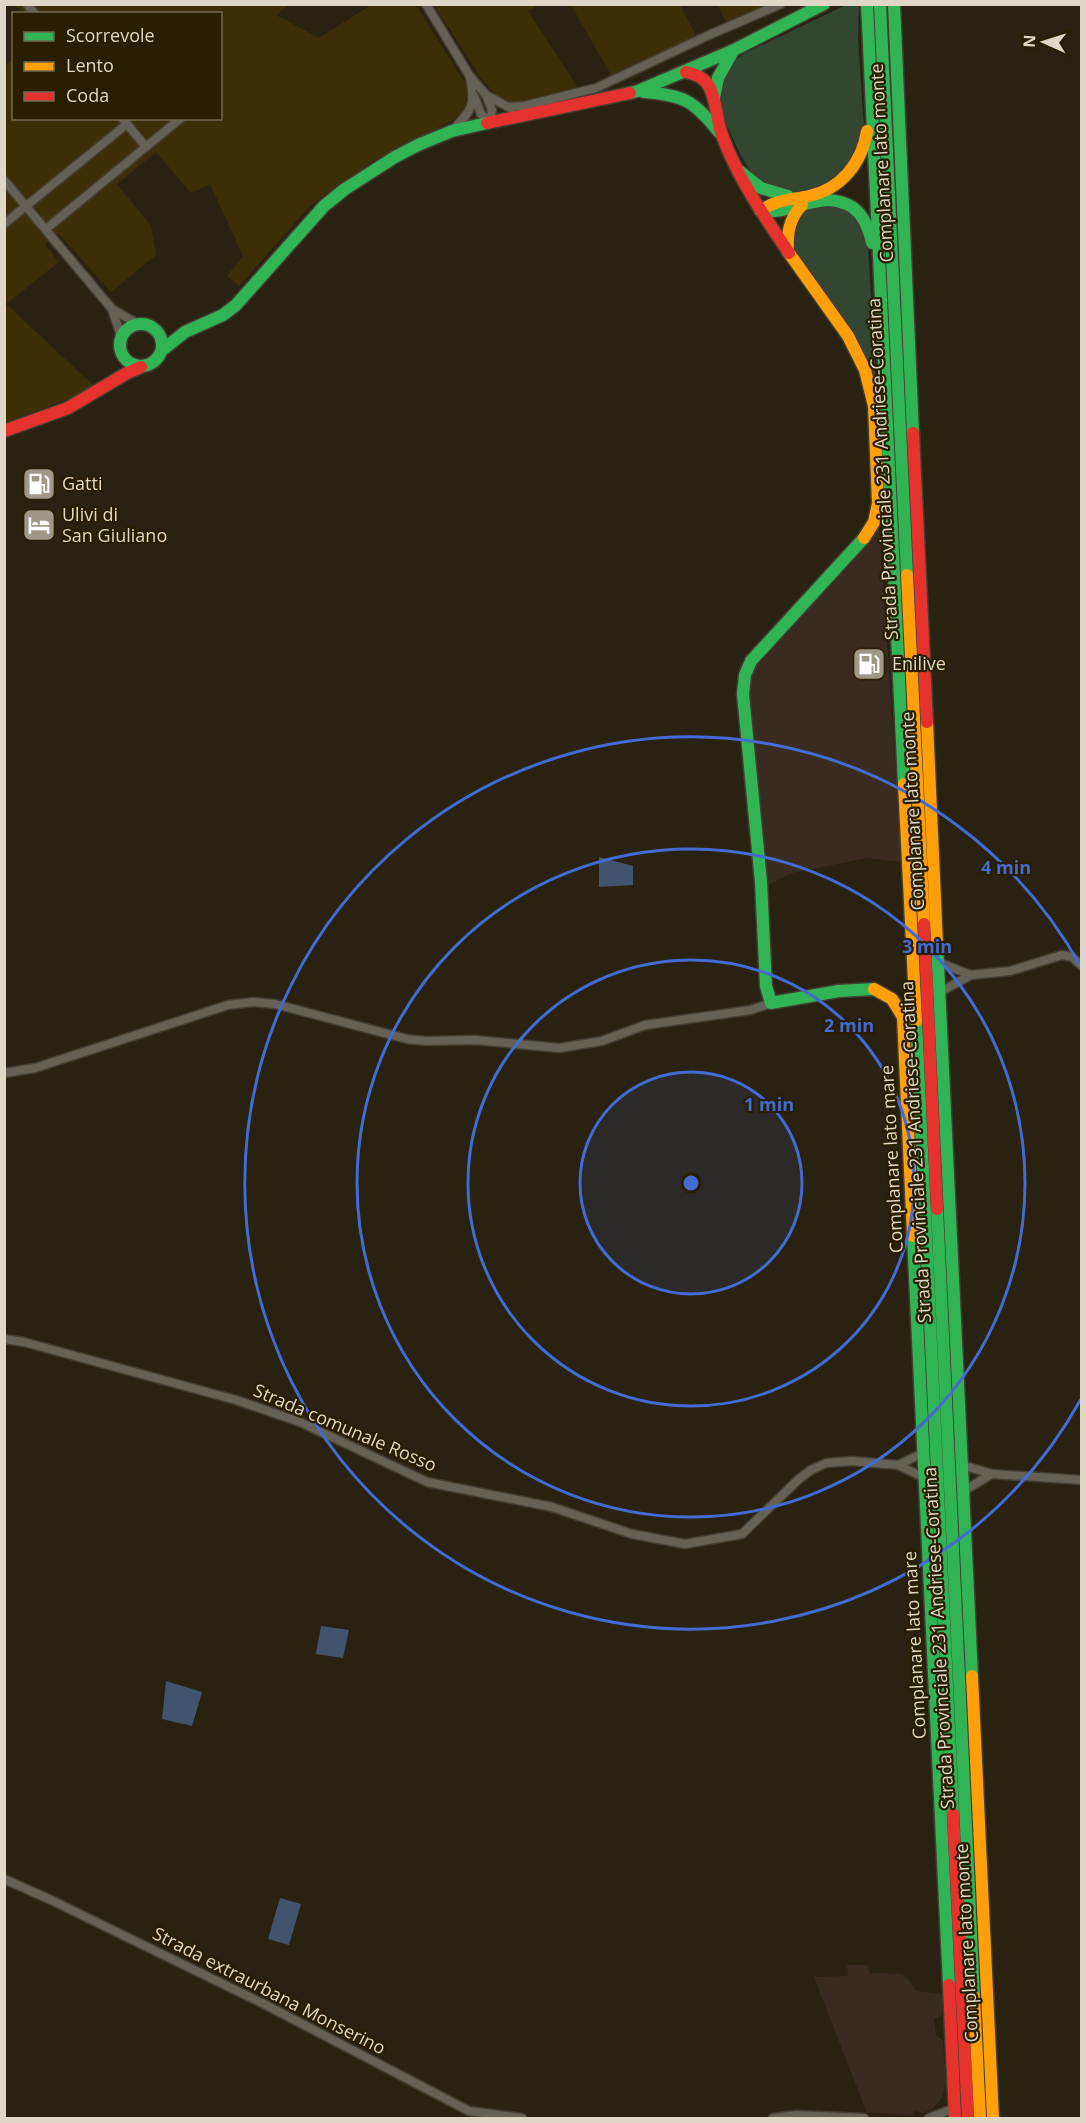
<svg xmlns="http://www.w3.org/2000/svg" width="1086" height="2123" viewBox="0 0 1086 2123" font-family="'Open Sans',sans-serif">
<rect width="100%" height="100%" fill="#292211"/>
<path fill="#3c2f08" d="M15 5H289L276 15 319 38 371 5H416L468 88 467 98 464 108 455 119 372 162 311 205 239 286 227 276 243 256 210 184 191 193 156 152 117 184 151 226 156 255 111 292 58 233 45 244 59 262 6 304 94 386 81 394 5 423 4 67 13 59 14 118H220V14H23Z
M434 5H538L528 11 578 88 523 103 510 102 498 97 483 81Z
M571 5H680L696 36 611 75Z
M718 5H766L726 22Z"/>
<path fill="#3a2b20" d="M879 525 902 862 867 858 792 873 765 886 748 692 750 674 755 664 873 536Z
M847 1965H867L870 1973 902 1974 909 1980 916 1991 942 1994V2015L934 2019 936 2036 943 2040 946 2083 942 2098 932 2109 921 2114 920 2112 914 2111 912 2115 867 2113 814 1977 848 1976Z"/>
<path fill="#334632" d="M846 5H859L858 38 864 129 848 167 824 186 798 193 763 184 751 172 741 156 722 115 719 102 724 76 731 64 745 53Z
M831 203 853 213 868 246 877 397 872 376 859 343 796 252C788 235 796 225 805 209Z"/>
<path fill="#42536e" d="M599 857 633 866V885L599 887Z
M321 1626 349 1630 343 1658 316 1654Z
M166 1681 202 1692 192 1726 162 1719Z
M280 1898 301 1904 289 1945 268 1939Z"/>
<g fill="none" stroke-linecap="round" stroke-linejoin="round">
<g stroke="#433e31" stroke-width="11">
<path id="street" d="M27 4 35 14
M426 4 469 75 486 95 512 109
M474 96 481 114 490 123 492 110 486 95
M509 107 524 106 596 88 709 35 781 4
M122 118 146 147
M453 130C471 111 476 105 470 78
M4 180 112 309 138 324
M4 224 127 124
M46 229 181 118
M112 309 121 336
M938 962 971 975 1010 971 1062 955 1072 957 1082 966
M940 992 971 975
M4 1073 35 1068 228 1005 253 1002 275 1004 407 1039 425 1041 475 1040 559 1048 602 1041 645 1025 751 1010 771 1003
M4 1339 24 1342 236 1400 300 1422 427 1482 552 1507 632 1534 685 1544 742 1534 799 1479 811 1470 826 1463 852 1461 898 1465 925 1478
M898 1465 923 1453
M962 1465 992 1474 1082 1480
M963 1491 992 1474
M4 1879 51 1900 264 2004 469 2111 522 2118
M773 2118 796 2115 864 2118
M929 2118 955 2108"/>
</g>
<g stroke="#433e31" stroke-width="15">
<path id="fast" d="M867 4 904 784
M880 4 907 575
M894 4 913 433
M644 92C684 95 694 101 719 132
M630 93 638 91 734 50 824 4
M714 98 718 78 733 51
M738 170 761 188 788 196
M761 211C795 215 821 188 852 207 864 215 869 229 872 243
M120 345a21 21 0 1 1 42 0a21 21 0 1 1-42 0Z
M161 351 185 332 223 315 236 305 324 206 345 189 395 157 418 145 452 131 487 123
M864 538 751 661 745 675 743 694 761 882 766 986 771 1003 839 991 874 989
M937 944 972 1676
M916 1021 953 1814
M937 1209 974 1997
M913 1236 949 1985"/>
</g>
<g stroke="#433e31" stroke-width="15">
<path id="slow" d="M761 211C776 199 791 200 809 196 841 189 862 163 867 131
M788 252C787 233 789 219 802 205
M789 253 848 336 865 370 874 406 878 503 874 522 864 538
M907 575 924 924
M927 722 937 944
M904 784 916 1021
M874 989 892 999 903 1017 913 1236
M972 1676 993 2118
M974 1997 980 2118"/>
</g>
<g stroke="#433e31" stroke-width="15">
<path id="jam" d="M686 72C695 74 704 77 709 86 717 101 716 119 722 135 737 177 764 216 789 253
M487 123 630 93
M4 431 68 408 127 373 141 367
M913 433 927 722
M924 924 937 1209
M953 1814 968 2118
M949 1985 955 2118"/>
</g>
<use href="#street" stroke="#656154" stroke-width="8"/>
<use href="#fast" stroke="#30b455" stroke-width="12"/>
<use href="#slow" stroke="#ff9f0a" stroke-width="12"/>
<use href="#jam" stroke="#e5322d" stroke-width="12"/>
</g>
<circle cx="691" cy="1183" r="111" fill="#446ad4" fill-opacity=".12"/>
<g fill="none" stroke="#446ad4" stroke-width="3">
<circle cx="691" cy="1183" r="111"/>
<circle cx="691" cy="1183" r="223"/>
<circle cx="691" cy="1183" r="334"/>
<path d="M1081 1399A446 446 0 1 1 1081 967"/>
</g>
<defs>
<g id="fuel-square" transform="scale(1.725)"><rect x="-9" y="-9" width="18" height="18" rx="4" fill="#9f9887" stroke="#291e00"/><path d="M-5.5-6h7V0h2V4h1.3V-2.5L3-4.5l.8-.8L6-3V5H2.5V1h-1V6h-7ZM-4.2-4.7v3.2H.2V-4.7Z" fill="#fff"/></g>
<g id="hotel-square" transform="scale(1.725)"><rect x="-9" y="-9" width="18" height="18" rx="4" fill="#9f9887" stroke="#291e00"/><path d="M-6-4.5h1.5V1H6V5H4.5V3h-9V5H-6ZM-4 0a1.8 1.8 0 1 1 3.6 0ZM.5 0V-2.5h3Q6-2.5 6 0Z" fill="#fff"/></g>
</defs>
<g fill-rule="evenodd">
<use href="#fuel-square" x="39" y="484"/>
<use href="#hotel-square" x="39" y="525"/>
<use href="#fuel-square" x="869" y="664"/>
</g>
<g text-anchor="middle" stroke-width="4.5" stroke-linejoin="round" paint-order="stroke">
<g font-size="18" fill="#dfd8c6" stroke="#291e00">
<text transform="translate(882 163) rotate(-93)" y="6">Complanare lato monte</text>
<text transform="translate(883 469) rotate(-93)" y="6">Strada Provinciale 231 Andriese-Coratina</text>
<text transform="translate(913 811) rotate(-93)" y="6">Complanare lato monte</text>
<text transform="translate(916 1152) rotate(-93)" y="6">Strada Provinciale 231 Andriese-Coratina</text>
<text transform="translate(892 1159) rotate(-93)" y="6">Complanare lato mare</text>
<text transform="translate(345 1428) rotate(23)" y="6">Strada comunale Rosso</text>
<text transform="translate(939 1638) rotate(-93)" y="6">Strada Provinciale 231 Andriese-Coratina</text>
<text transform="translate(915 1645) rotate(-93)" y="6">Complanare lato mare</text>
<text transform="translate(967 1943) rotate(-93)" y="6">Complanare lato monte</text>
<text transform="translate(269 1991) rotate(27)" y="6">Strada extraurbana Monserino</text>
</g>
<g font-size="18" fill="#dfd8c6" stroke="#291e00" text-anchor="start">
<text x="62" y="490">Gatti</text>
<text x="62" y="521">Ulivi di<tspan x="62" dy="21">San Giuliano</tspan></text>
<text x="892" y="670">Enilive</text>
</g>
</g>
<circle cx="691" cy="1183" r="9" fill="#446ad4" stroke="#291e00" stroke-width="3"/>
<g font-size="18" text-anchor="middle" font-weight="bold" fill="#446ad4" stroke="#291e00" stroke-width="4.5" stroke-linejoin="round" paint-order="stroke">
<text x="1006" y="874">4 min</text>
<text x="927" y="953">3 min</text>
<text x="849" y="1032">2 min</text>
<text x="769" y="1111">1 min</text>
</g>
<rect width="1086" height="2123" fill="none" stroke="#dfd8c6" stroke-width="12"/>
<rect x="12" y="12" width="210" height="108" fill="#291e00" stroke="#72684f" stroke-width="1.5"/>
<rect x="24" y="32" width="30" height="9" fill="#30b455" stroke="#72684f" stroke-width="1.5"/>
<text x="66" y="42" font-size="18" fill="#dfd8c6">Scorrevole</text>
<rect x="24" y="62" width="30" height="9" fill="#ff9f0a" stroke="#72684f" stroke-width="1.5"/>
<text x="66" y="72" font-size="18" fill="#dfd8c6">Lento</text>
<rect x="24" y="92" width="30" height="9" fill="#e5322d" stroke="#72684f" stroke-width="1.5"/>
<text x="66" y="102" font-size="18" fill="#dfd8c6">Coda</text>
<g transform="translate(1044 42) rotate(273)" stroke="#291e00" stroke-width="4.5" paint-order="stroke">
<path d="M0-4.5L10 22L0 15L-10 22Z" fill="#dfd8c6"/>
<text y="-9" font-size="16" font-weight="bold" text-anchor="middle" fill="#dfd8c6">N</text>
</g>
</svg>
